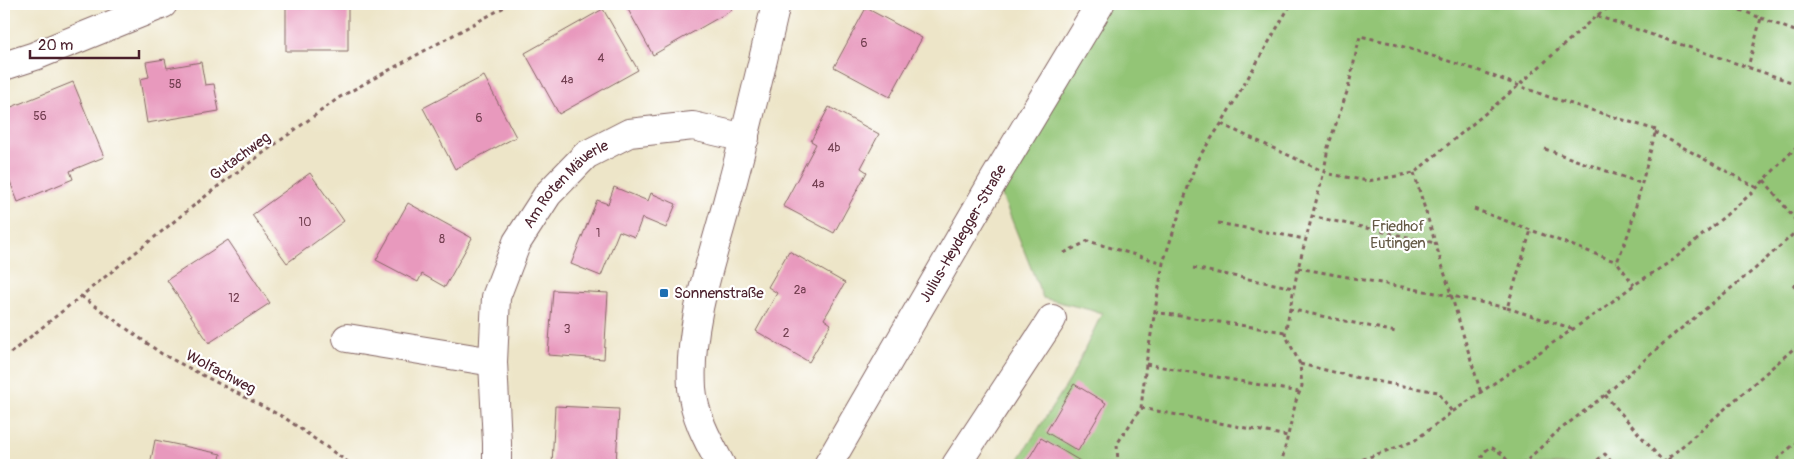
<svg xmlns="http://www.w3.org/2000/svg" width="1804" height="469" viewBox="0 0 1804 469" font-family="Pangolin,sans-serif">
<rect width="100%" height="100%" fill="#fff"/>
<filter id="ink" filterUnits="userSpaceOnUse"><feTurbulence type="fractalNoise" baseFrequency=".02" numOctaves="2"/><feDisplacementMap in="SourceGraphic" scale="10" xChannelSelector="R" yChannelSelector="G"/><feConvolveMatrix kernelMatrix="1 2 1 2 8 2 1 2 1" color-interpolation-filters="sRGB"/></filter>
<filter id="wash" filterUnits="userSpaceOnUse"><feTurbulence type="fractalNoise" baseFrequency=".0096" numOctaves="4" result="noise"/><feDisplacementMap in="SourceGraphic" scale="20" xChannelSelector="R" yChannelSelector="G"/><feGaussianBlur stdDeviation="1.12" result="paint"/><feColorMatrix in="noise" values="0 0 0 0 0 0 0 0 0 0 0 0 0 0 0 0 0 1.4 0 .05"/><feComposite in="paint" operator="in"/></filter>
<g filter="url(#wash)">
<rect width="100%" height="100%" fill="#ede5c8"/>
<path fill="#93c576" stroke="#6e7250" d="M1100 4H1800V465H1015L1071 378 1102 313 1043 298 995 178Z"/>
<g id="blocks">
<path fill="#e899bd" d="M286 4H348V51H286Z
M625 4H728L732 10 653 55Z
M866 8 922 38 890 97 834 67Z
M603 9 638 70 559 114 525 53Z
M165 59 167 68 201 62 205 85 214 84 219 111 147 123 140 79 149 77 146 62Z
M484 76 516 137 455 169 423 108Z
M73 82 104 157 70 171 73 179 18 202 4 166V110Z
M829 107 879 134 861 168 867 172 834 233 783 206 816 144 811 141Z
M310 173 344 221 287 263 252 215Z
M614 187 648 201 651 193 676 204 666 228 642 218 635 237 619 231 601 276 571 264 597 200 608 204Z
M408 203 472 238 445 287 422 274 418 282 376 260Z
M228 240 270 303 209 343 167 280Z
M789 251 845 283 824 319 831 324 809 362 756 331 777 293 768 287Z
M553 290 608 293 604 359 548 355Z
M1074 384 1106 403 1078 451 1046 432Z
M555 406 619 409 616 465H552Z
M1041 438 1087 465H1025Z
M155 440 221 454 219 465H150Z"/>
</g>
</g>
<g filter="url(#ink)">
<use href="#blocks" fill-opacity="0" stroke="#836462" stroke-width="1"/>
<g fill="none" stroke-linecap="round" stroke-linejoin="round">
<g stroke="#836462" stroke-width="30">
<g id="minor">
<path d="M4 66 35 56 163 4"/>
<path d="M347 338 493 362"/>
<path id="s1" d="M497 465V443L493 362 496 297 517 242 548 194 586 155 629 133 693 126 745 138"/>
<path d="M721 465C708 441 694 416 692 388 688 323 712 261 728 199 746 134 761 69 776 4"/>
<path id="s2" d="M828 465 995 178 1100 4"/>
<path d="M956 465 1052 319"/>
</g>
</g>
<path stroke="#836462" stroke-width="3" stroke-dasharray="4 4" stroke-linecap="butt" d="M1725 4 1761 18 1748 67
M1597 16 1800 85
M1761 18 1800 33
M1221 124 1329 174 1368 181 1414 173 1518 86 1596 16 1614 4
M1655 132 1757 188
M1545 149 1643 184
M1414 173 1481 393
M1764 180 1800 226
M1474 209 1617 262
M1311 216 1435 243
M1218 223 1305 239
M1064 253 1088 241 1163 263
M1193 268 1294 288
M1298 268 1452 296 1507 308 1531 230
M1793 284 1800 293
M81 296 162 354 285 418 352 465
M1507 308 1574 329
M1289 309 1396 332
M1154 312 1285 332
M4 358 222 183 340 97 510 4
M1146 364 1299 392
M1300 364 1363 379 1438 392 1452 412
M1605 395 1666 465
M1141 408 1288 436
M1668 459 1674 465
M1663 463 1800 343
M1118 465 1117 444 1141 408 1146 364 1163 263 1197 160 1221 124 1291 4
M1281 465 1296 401 1302 386 1300 364 1285 334 1298 268 1324 172 1328 147 1348 89 1360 36 1391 43 1477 70 1549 97 1656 130 1629 232 1617 262 1634 285
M1347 465 1414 441 1452 412 1601 310 1634 285 1673 260 1752 193 1800 143
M1484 465 1481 461C1482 454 1484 451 1491 447L1502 454 1511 465
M1522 465 1557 432 1605 395 1667 340 1756 268 1800 228
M1591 465 1605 454 1614 465
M1771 465 1800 439
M1794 465 1800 459"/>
<use href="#minor" stroke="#fff" stroke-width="28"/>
</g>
</g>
<rect fill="#1f6fb2" stroke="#fff" stroke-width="2" x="659" y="288" width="10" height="10" rx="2.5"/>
<g text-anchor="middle" stroke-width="4.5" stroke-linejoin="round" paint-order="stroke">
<g font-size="12" fill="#723e50">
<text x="864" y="47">6</text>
<text x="601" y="62">4</text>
<text x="567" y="84">4a</text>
<text x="175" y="88">58</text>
<text x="40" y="120">56</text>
<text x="479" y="122">6</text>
<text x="834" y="152">4b</text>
<text x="818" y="188">4a</text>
<text x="305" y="226">10</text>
<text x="598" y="237">1</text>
<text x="442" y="243">8</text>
<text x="800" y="294">2a</text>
<text x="234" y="302">12</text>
<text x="567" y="333">3</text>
<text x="786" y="337">2</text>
</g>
<g font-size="15" fill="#4a1f2b" stroke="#fff">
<text transform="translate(240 156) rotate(-36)" y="5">Gutachweg</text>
<text dy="5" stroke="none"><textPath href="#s1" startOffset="304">Am Roten Mäuerle</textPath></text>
<text dy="5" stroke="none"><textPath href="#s2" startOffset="268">Julius-Heydegger-Straße</textPath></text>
<text transform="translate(221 372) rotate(28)" y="5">Wolfachweg</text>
</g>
<g font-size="15" fill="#645945" stroke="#fff">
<text x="1398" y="231">Friedhof<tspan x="1398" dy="17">Eutingen</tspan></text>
</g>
<g font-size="15" fill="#4a1f2b" stroke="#fff" text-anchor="start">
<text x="674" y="298">Sonnenstraße</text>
</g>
</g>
<rect width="1804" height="469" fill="none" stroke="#fff" stroke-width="20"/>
<path d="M30 50v8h109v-8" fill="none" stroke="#4a1f2b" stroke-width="2.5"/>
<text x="38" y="50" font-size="15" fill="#4a1f2b" stroke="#ffffff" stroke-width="4" paint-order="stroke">20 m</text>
</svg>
